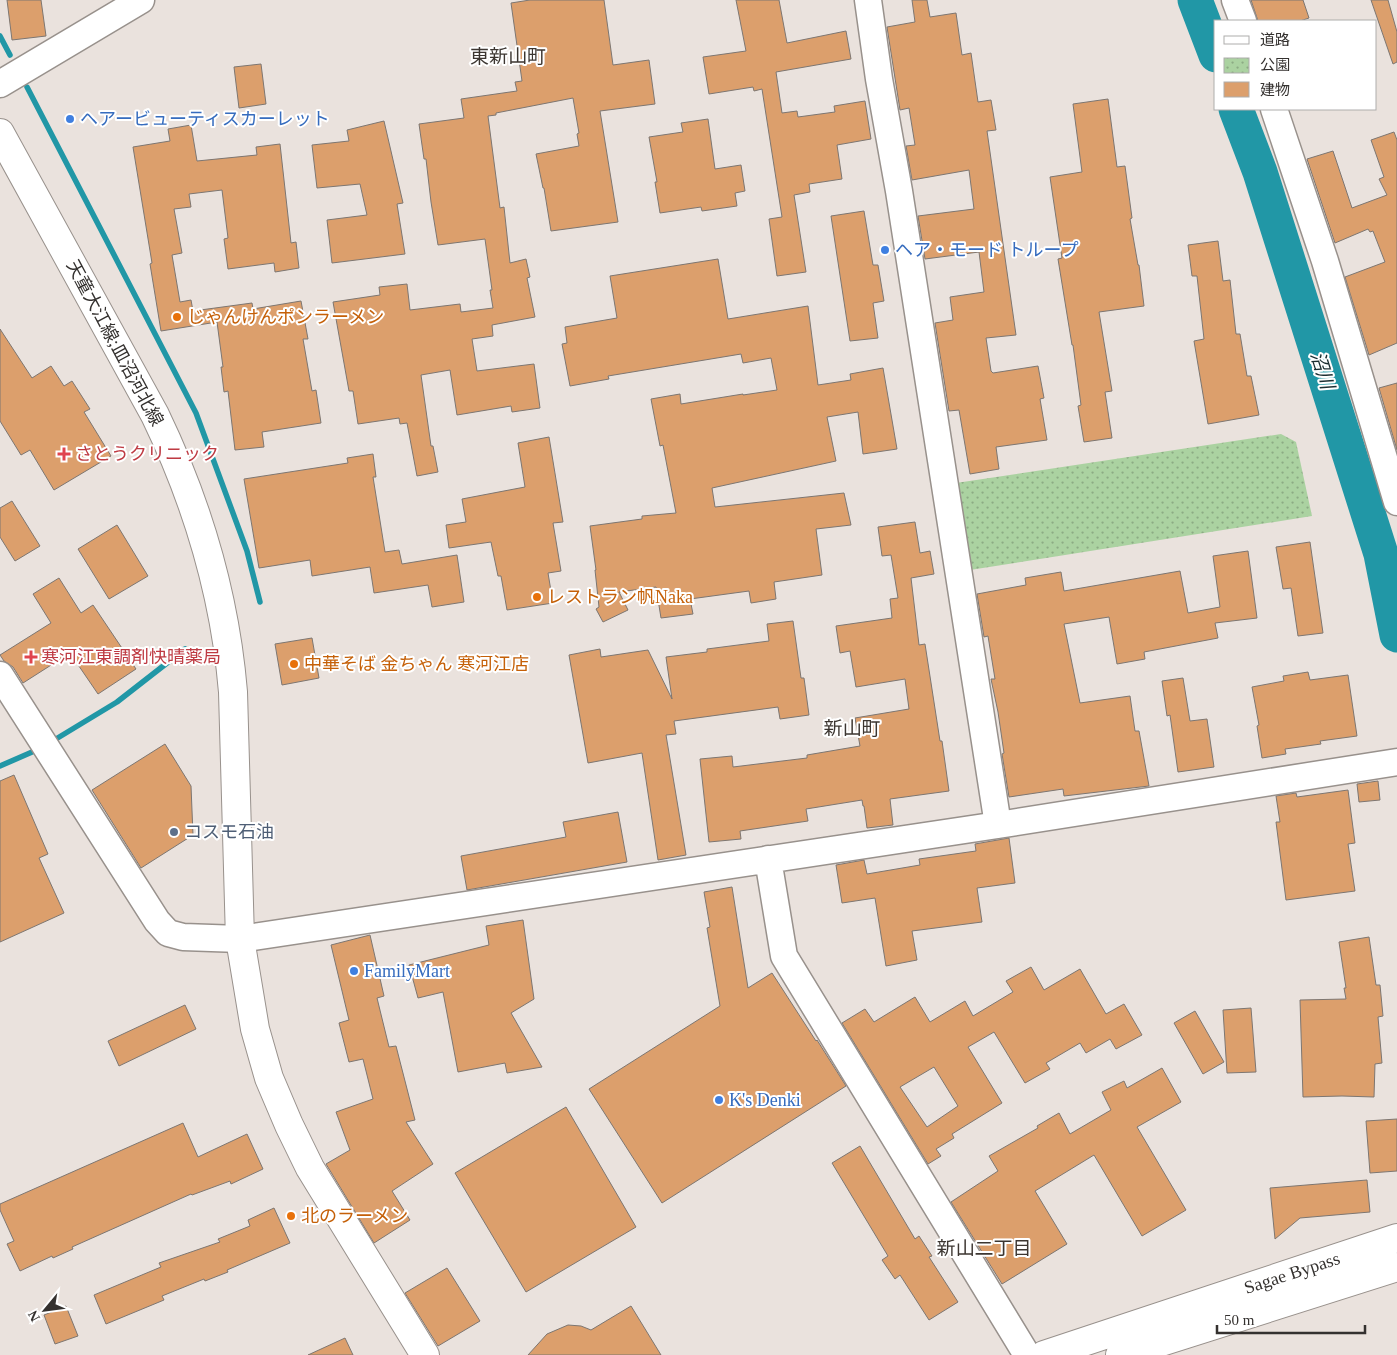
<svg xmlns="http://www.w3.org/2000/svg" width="1397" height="1355" viewBox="0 0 1397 1355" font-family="'Times New Roman','Noto Sans JP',serif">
<defs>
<pattern id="park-dots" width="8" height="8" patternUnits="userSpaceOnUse" patternTransform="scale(1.25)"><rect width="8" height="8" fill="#abd2a1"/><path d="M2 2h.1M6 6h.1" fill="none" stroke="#8cab84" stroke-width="1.8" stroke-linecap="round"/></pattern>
</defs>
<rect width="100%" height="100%" fill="#eae2dd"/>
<path fill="url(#park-dots)" d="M1281 434 1296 442 1312 516 970 570 956 483Z"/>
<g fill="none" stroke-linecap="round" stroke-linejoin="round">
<path stroke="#2197a6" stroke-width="5.5" d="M0 36 10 55
M27 87 196 413 247 551 260 602
M51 742 117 702 185 649
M0 766 39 749"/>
<path stroke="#2197a6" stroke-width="35" d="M1195 0 1216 55
M1236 109 1260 172 1381 554 1397 635"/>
</g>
<path fill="#dc9f6c" stroke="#7d7671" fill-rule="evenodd" d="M7 0H41L46 36 12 40Z
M530 0H604L613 65 649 60 655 104 600 111 618 222 551 231 544 188H543L536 154 579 146 577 134 579 133 573 98 496 113V115L488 116 500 208 504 207 510 263 526 259 530 277 527 278 535 317 492 325 493 336 472 339 477 371 534 364 540 408 512 412 511 406 457 415 450 370 421 375 431 446H433L438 472 417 476 407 423 400 424 399 418 358 424 353 391H349L333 302 380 295 379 287 407 284 410 310 460 304 461 312 493 308 490 290H492L485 239 438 245 431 202 426 159H424L419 124 464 118 461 99 517 91 515 82 522 81 511 3Z
M736 0H779L787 43 846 31 851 59 776 72 782 113 797 111 798 117 835 112 834 106 865 101 871 139 837 145 842 179 809 184 810 192 794 195 806 272 777 276 769 219 782 217 762 89 754 91 753 87 709 94 703 57 746 51Z
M912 0H927L930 17 956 13 962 55 971 53 978 102 991 100 996 130 987 131 1016 335 986 338 991 371 993 373 1038 366 1044 398 1040 399 1047 440 996 447 999 469 970 474 959 410 949 411 935 323 953 320 950 297 984 292 979 252 925 259 918 216 974 209 969 170 912 180 906 146 915 145 909 108 900 110 887 27 915 22Z
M1251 0H1303L1309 18 1300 21H1258Z
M1371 0H1388L1397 32V62L1393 64Z
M261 64 266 104 239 108 234 67Z
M1108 99 1117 167 1125 166 1132 218 1130 219 1138 265H1139L1144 306 1099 312 1112 391 1105 392 1112 438 1084 442 1078 406 1081 405 1073 345H1072L1058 259 1062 258 1050 177 1082 172 1073 104Z
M708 119 715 169 741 165 745 191 735 193 737 206 702 211 701 207 660 213 655 182H657L649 137 683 132 681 123Z
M384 121 403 203 397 204 405 254 332 263 327 220 367 215 360 184 317 188 312 145 349 141 347 130Z
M191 125 197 161 257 155 256 147 280 144 291 243 296 242 299 268 275 272 274 263 228 269 224 239 228 238 222 190 189 194 191 207 174 209 182 253 172 255 180 302 191 300 193 311 252 303 253 309 301 301 308 339H303L312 391 316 390 321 423 262 432 264 447 235 450 228 391 224 392 221 367H223L217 322 161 331 150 264 152 263 133 147 170 141 168 129Z
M1394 132 1397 140V343L1369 355 1345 277 1385 262 1373 231 1370 232 1368 229 1335 243 1307 159 1333 151 1352 208 1387 195 1379 179 1384 177 1371 140Z
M864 211 873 265H878L884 301 873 303 878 338 850 341 831 216Z
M1218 241 1223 281 1230 280 1236 334H1240L1247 376H1251L1259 415 1208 424 1194 341 1204 339 1197 276H1192L1188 245Z
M718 259 728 319 808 306 818 385 851 380 850 374 883 368 897 449 863 454 858 412 827 417 836 461 712 488 715 507 844 493 851 525 816 529 822 575 774 582 776 599 751 603 749 591 690 599 693 614 661 618 656 587 619 592 628 610 603 622 596 609 599 607 595 570H596L590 526 642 519V516L676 513 663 445 660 446 651 399 680 394 681 404 743 394V395L777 390 771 358 743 363 741 354 608 376 609 379 570 386 562 344 567 343 565 327 617 318 610 276Z
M0 329 32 378 51 366 64 386 72 381 90 409 84 412 111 456 54 490 30 450 21 455 0 421Z
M1397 383V450L1379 388Z
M549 437 563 522 553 523 561 571 548 573 553 603 507 610 501 576H498L491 542 449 548 446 525 466 522 462 499 525 487 518 443Z
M373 454 376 477H373L385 552 399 550 402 564 457 555 464 602 432 607 428 585 374 593 370 567 312 576 310 560 259 568 244 479 348 463 347 458Z
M12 501 40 546 15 561 0 537V508Z
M915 522 920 553 930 551 934 574 911 578 919 645 925 644 940 741H942L949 791 890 799 893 825 867 828 864 806H863L862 800 806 809 808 821 740 831 741 839 709 842 700 759 732 756 733 767 807 758V755L860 746 855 718 909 709 905 679 856 687 850 651 840 653 836 626 892 618 890 599 898 598 891 555 882 556 878 527Z
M117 525 148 576 109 599 78 549Z
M1310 542 1323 633 1298 636 1291 588 1283 589 1276 547Z
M1248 551 1257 618 1215 623 1218 638 1144 652 1145 659 1117 664 1109 617 1064 624 1080 703 1130 696 1135 731H1139L1149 786 1064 796 1063 789 1009 797 1002 754 1004 753 998 712 991 679H995L988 636 984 637 977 594 1026 585 1025 578 1061 572 1064 591 1180 571 1188 613 1220 607 1213 556Z
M59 578 81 613 93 605 136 669 98 694 70 653 23 683 13 667 4 661 0 655 51 623 33 594Z
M793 621 801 678H804L809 715 780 719 778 707 674 721 676 734 666 735 686 855 658 860 642 753 588 763 569 655 600 649 601 657 648 650 672 699 666 657 707 652V649L769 641 767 624Z
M312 638 319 678 282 685 275 644Z
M1308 672 1310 680 1348 675 1357 736 1320 741 1321 744 1285 749 1286 754 1262 758 1257 726 1259 725 1252 687 1284 681 1283 676Z
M1183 678 1190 721 1207 719 1214 767 1178 772 1170 715 1167 716 1162 681Z
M165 744 191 786 193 835 141 868 92 790Z
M14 775 48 854 39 858 64 913 0 942V781Z
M1378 781 1380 800 1359 802 1357 784Z
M1348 790 1355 843 1348 844 1355 891 1286 900 1276 822H1280L1276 796 1296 793 1297 797Z
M618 812 627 862 467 890 461 856 566 837 563 822Z
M1009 838 1015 883 977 888 982 922 912 931 917 960 886 966 875 898 842 903 836 865 864 860 867 874 920 865 919 859 976 851 975 844Z
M732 887 748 988 772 973 816 1041 817 1040 846 1086 662 1203 589 1089 720 1006 707 928 710 927 704 892Z
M523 920 534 999 511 1013 542 1067 507 1073 505 1063 458 1072 443 992 418 998 409 965 489 945 486 926Z
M370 935 384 996 377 998 389 1047 396 1046 415 1120 406 1122 433 1164 392 1191 410 1220 374 1243 326 1164 350 1150 336 1112 373 1099 363 1059 349 1062 339 1023 349 1020 331 945Z
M1369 937 1376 985H1380L1383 1016 1378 1017 1382 1063 1375 1064 1374 1097 1342 1096 1303 1097 1300 1000 1346 999 1344 988H1346L1339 942Z
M1031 967 1044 990 1080 969 1106 1014 1124 1004 1142 1035 1116 1049 1110 1039 1086 1053 1080 1043 1046 1063 1050 1069 1025 1083 994 1032 968 1047 1002 1103 952 1134 954 1138 936 1149 941 1156 928 1164 842 1023 865 1009 874 1022 915 997 930 1022 965 1001 973 1016 1013 992 1006 981ZM934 1067 958 1106 927 1127 900 1087Z
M185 1005 196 1029 119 1066 108 1041Z
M1251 1008 1256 1072 1227 1073 1223 1010Z
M1195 1011 1224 1062 1203 1074 1174 1023Z
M1162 1068 1181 1102 1137 1127 1186 1210 1142 1236 1094 1155 1035 1191 1067 1244 1002 1284 951 1202 998 1171 989 1156 1038 1128 1037 1126 1059 1113 1070 1134 1111 1110 1102 1092 1124 1081 1127 1088Z
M566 1107 636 1227 526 1292 455 1173Z
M1397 1119V1171L1370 1173 1366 1121Z
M183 1123 198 1157 247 1134 263 1169 231 1184 230 1181 192 1195 191 1194 72 1247 73 1249 53 1258 52 1256 20 1271 7 1244 14 1241 0 1210V1204Z
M860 1146 915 1239 919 1236 932 1256 929 1257 958 1302 929 1320 900 1275 895 1279 882 1260 888 1256 832 1163Z
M1367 1180 1370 1212 1300 1218 1275 1239 1270 1188Z
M274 1208 290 1243 227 1270 228 1272 205 1281 204 1279 162 1296 164 1300 106 1324 94 1295 161 1267 159 1263 220 1242 218 1239 250 1226 248 1220Z
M447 1268 480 1321 438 1346 405 1293Z
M66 1306 78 1336 55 1344 44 1315Z
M631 1306 661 1355H528L547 1334 568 1325 581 1326 591 1330Z
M345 1338 353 1355H308Z"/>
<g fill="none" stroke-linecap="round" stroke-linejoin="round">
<g stroke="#98918c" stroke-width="29">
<path id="minor" d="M868 0 879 79 899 191 998 825
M1235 0 1243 21
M0 84 141 0
M1274 109 1325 261 1397 502
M0 675 157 921 168 933 183 937 240 939 998 825 1397 762
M768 859 784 956 1027 1355"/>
</g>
<g stroke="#98918c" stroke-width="30">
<path id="major" d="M0 133 155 415C197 502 225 596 233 692L240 939 255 1029 269 1078 289 1125 310 1168 425 1355"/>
</g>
<g stroke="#98918c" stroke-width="30">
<path id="highway" d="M1044 1355 1397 1238
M1120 1355 1397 1267"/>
</g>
<use href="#minor" stroke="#fff" stroke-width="26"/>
<use href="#major" stroke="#fff" stroke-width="28"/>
<use href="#highway" stroke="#fff" stroke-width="28"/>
</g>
<g fill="#3f7fe0" stroke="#fff" stroke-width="2">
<circle cx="70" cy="119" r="5"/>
<circle cx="885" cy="250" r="5"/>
<circle cx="354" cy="971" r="5"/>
<circle cx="719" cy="1100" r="5"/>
</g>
<g fill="#e8710a" stroke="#fff" stroke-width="2">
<circle cx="177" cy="317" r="5"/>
<circle cx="537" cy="597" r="5"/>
<circle cx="294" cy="664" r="5"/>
<circle cx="291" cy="1216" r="5"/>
</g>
<g fill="#e0444e" stroke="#fff" stroke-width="2">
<path d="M61.5 446.5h5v5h5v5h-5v5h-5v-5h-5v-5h5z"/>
<path d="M28.5 649.5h5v5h5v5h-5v5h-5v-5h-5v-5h5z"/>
</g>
<circle fill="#5c6f8a" stroke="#fff" stroke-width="2" cx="174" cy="832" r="5"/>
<g text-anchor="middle" stroke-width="4" stroke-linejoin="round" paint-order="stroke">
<g font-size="18" fill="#366cbe" stroke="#fff" text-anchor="start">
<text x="80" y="125">ヘアービューティスカーレット</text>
<text x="895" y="256">ヘア・モード トループ</text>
<text x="364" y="977">FamilyMart</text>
<text x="729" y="1106">K's Denki</text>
</g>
<g font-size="18" fill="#c56008" stroke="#fff" text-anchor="start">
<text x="187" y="323">じゃんけんポンラーメン</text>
<text x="547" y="603">レストラン帆Naka</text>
<text x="304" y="670">中華そば 金ちゃん 寒河江店</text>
<text x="301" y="1222">北のラーメン</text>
</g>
<g font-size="18" fill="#34312f" stroke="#fff">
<text transform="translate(115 343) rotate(62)" y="6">天童大江線;皿沼河北線</text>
<text transform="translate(1292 1273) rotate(-18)" y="6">Sagae Bypass</text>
</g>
<g font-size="18" fill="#be3a42" stroke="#fff" text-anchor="start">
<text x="75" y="460">さとうクリニック</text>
<text x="41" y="663">寒河江東調剤快晴薬局</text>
</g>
<g font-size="18" fill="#4e5e75" stroke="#fff" text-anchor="start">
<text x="184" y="838">コスモ石油</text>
</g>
<g font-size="19" fill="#3c3631" stroke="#fff">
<text x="508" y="63">東新山町</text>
<text x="852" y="735">新山町</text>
<text x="984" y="1255">新山二丁目</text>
</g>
<g font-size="19" font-style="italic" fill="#1b2e31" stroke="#fff">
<text transform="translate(1323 370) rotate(72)" y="7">沼川</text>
</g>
</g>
<rect x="1214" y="20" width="162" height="90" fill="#ffffff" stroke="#aeadac"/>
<rect x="1224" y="36" width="25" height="8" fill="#ffffff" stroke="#aeadac"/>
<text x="1260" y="45" font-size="15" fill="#34312f">道路</text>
<rect x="1224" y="58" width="25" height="15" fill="url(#park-dots)" stroke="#aeadac"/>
<text x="1260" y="70" font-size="15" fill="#34312f">公園</text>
<rect x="1224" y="82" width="25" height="15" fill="#dc9f6c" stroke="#aeadac"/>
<text x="1260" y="95" font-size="15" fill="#34312f">建物</text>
<g transform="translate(45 1310) rotate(241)" stroke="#ffffff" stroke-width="4" paint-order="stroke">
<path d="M0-4L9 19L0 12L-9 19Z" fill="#34312f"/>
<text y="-8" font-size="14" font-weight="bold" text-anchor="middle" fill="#34312f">N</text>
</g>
<path d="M1217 1325v8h148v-8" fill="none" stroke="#34312f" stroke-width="2.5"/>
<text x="1224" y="1325" font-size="15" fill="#34312f" stroke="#ffffff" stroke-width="4" paint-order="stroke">50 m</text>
</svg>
